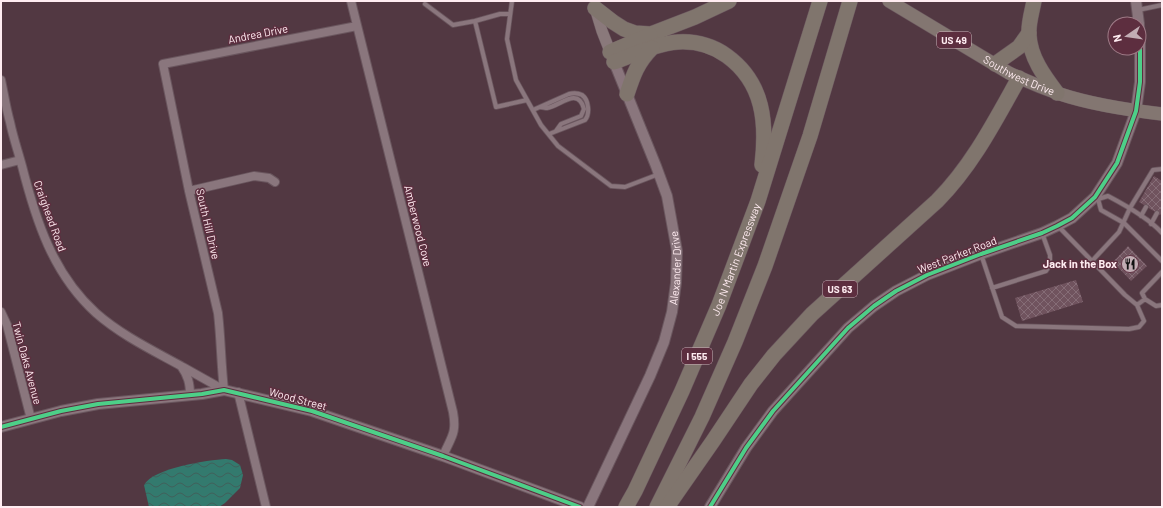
<svg xmlns="http://www.w3.org/2000/svg" width="1163" height="508" viewBox="0 0 1163 508" font-family="Barlow,sans-serif">
<defs>
<pattern id="water-waves" width="16" height="10" patternUnits="userSpaceOnUse"><rect width="16" height="10" fill="#337a6e"/><path d="M0 5q4-4 8 0t8 0" fill="none" stroke="#40605b"/></pattern>
<pattern id="building-cross-hatch" width="8" height="8" patternUnits="userSpaceOnUse"><rect width="8" height="8" fill="#70535e"/><path d="M0 0l8 8M0 8l8-8" fill="none" stroke="#856c76"/></pattern>
</defs>
<rect width="100%" height="100%" fill="#523842"/>
<path fill="url(#water-waves)" d="M226 459 232 460 240 465 243 475 240 488 225 503 219 507H149L144 485C153 468 208 460 226 459Z"/>
<path fill="url(#building-cross-hatch)" d="M1154 176 1162 181V213L1160 215 1139 202Z
M1128 246 1147 266 1131 281 1113 262Z
M1076 280 1083 302 1022 321 1015 298Z"/>
<g fill="none" stroke-linecap="round" stroke-linejoin="round">
<g stroke="#6a565e" stroke-width="5.5">
<path id="service" d="M512 1 507 39 516 80 541 125 558 146 611 186 625 187 659 174
M425 4 453 25 475 21
M1138 10 1162 5
M510 14H500L475 21 496 107 527 100
M540 107C541 107 546 108 547 108 560 106 578 86 584 109L581 116 561 124 556 131
M533 110 569 94C573 93 578 93 582 95 589 100 590 114 585 120L549 134
M1096 198 1098 199 1101 210 1124 223 1162 261
M1098 199 1108 196C1125 205 1149 218 1162 233
M1141 216 1146 207
M1151 224 1157 213
M981 254 1002 317 1016 326 1129 329 1139 327 1144 321 1137 305 1125 295 1058 226
M1092 261 1119 232 1130 208 1153 170 1162 169
M992 288 1046 271 1050 265V255L1042 233
M1145 299 1142 293 1162 272
M1137 305 1145 299 1156 306 1162 305"/>
</g>
<g stroke="#6a565e" stroke-width="10">
<path id="minor" d="M351 1 453 412C457 434 451 437 443 456
M1 80C4 94 6 108 10 122 13 137 18 151 22 166 36 221 53 274 96 313 121 335 152 350 181 366 188 376 190 383 190 395
M1 165 20 160
M189 191 254 176 269 178 275 182
M1 312 7 325 31 419
M183 367 224 390
M224 390C221 364 221 339 218 313L189 191 163 64 357 26
M238 392 266 507"/>
</g>
<g stroke="#6a565e" stroke-width="12">
<g id="tertiary">
<path d="M1136 1 1139 24"/>
<path d="M1 427 61 411 98 404 202 394 224 390 312 411 443 456 580 507"/>
<path id="s1" d="M588 507 650 376 664 342 672 312 676 283 677 251 667 196 656 166 614 62"/>
<path d="M710 507 746 448 773 411 848 328 874 306 896 291 927 275 981 254 1042 233 1057 226 1072 218 1095 197 1117 163 1136 111 1140 82V40L1139 25"/>
</g>
</g>
<g stroke="#6a565e" stroke-width="12">
<path id="secondary" d="M595 8 602 31 613 59"/>
</g>
<g stroke="#6a565e" stroke-width="14">
<g id="trunk">
<path id="s2" d="M889 1 1009 73C1026 81 1043 88 1060 94 1093 105 1128 110 1162 114"/>
</g>
</g>
<g stroke="#6a565e" stroke-width="16">
<g id="motorway">
<path d="M1034 1C1032 12 1028 24 1029 35 1030 57 1044 76 1057 93"/>
<path d="M595 8 613 22 624 29 635 33 651 34 695 17 729 1"/>
<path d="M610 52 650 35"/>
<path d="M614 62C633 55 658 43 678 42 695 41 713 46 727 56 764 83 767 123 762 165"/>
<path d="M995 64 1019 47 1029 33"/>
<path d="M627 94C633 76 637 63 652 48"/>
<path id="s3" d="M626 507 635 491 682 391 719 305 758 201 820 1"/>
<path d="M657 507 702 417 735 342 765 266 810 136 850 1"/>
<path d="M667 507 713 441 751 384 774 355 812 314 937 201C972 166 995 121 1019 78"/>
</g>
</g>
<use href="#service" stroke="#8a767d" stroke-width="4"/>
<use href="#minor" stroke="#8a767d" stroke-width="8"/>
<use href="#tertiary" stroke="#8a767d" stroke-width="10"/>
<use href="#secondary" stroke="#8a797b" stroke-width="11"/>
<use href="#trunk" stroke="#837671" stroke-width="13"/>
<use href="#motorway" stroke="#80756d" stroke-width="15"/>
<g stroke="#5d2e3f" stroke-width="6">
<path id="cycleway" d="M1 427 61 411 98 404 202 394 224 390 312 411 443 456 580 507
M710 507 746 448 773 411 848 328 874 306 896 291 927 275 981 254 1042 233 1057 226 1072 218 1095 197 1117 163 1136 111 1140 82V40L1139 25"/>
</g>
<use href="#cycleway" stroke="#4dcf88" stroke-width="4"/>
</g>
<defs>
<g id="restaurant-disc" transform="scale(0.9)"><circle r="9.5" fill="#c2adb4" stroke="#5d2e3f"/><path d="M-5-6h1v4h1v-4h1v4h1v-4h1v5L-1.5 .5V6h-2V.5L-5-1ZM5-6V6H3V1.5H1.5Q1.5-4 5-6Z" fill="#111"/></g>
</defs>
<g fill-rule="evenodd">
<use href="#restaurant-disc" x="1130" y="264"/>
</g>
<g text-anchor="middle" stroke-width="3" stroke-linejoin="round" paint-order="stroke">
<g fill="#5d2e3f" stroke="#ceb3bc" stroke-width="1">
<rect x="937" y="32" width="34" height="16" rx="3"/>
<rect x="823" y="281" width="34" height="16" rx="3"/>
<rect x="682" y="348" width="30" height="16" rx="3"/>
</g>
<g font-size="10" font-weight="bold" fill="#ffecf1">
<text x="954" y="44">US 49</text>
<text x="840" y="293">US 63</text>
<text x="697" y="360">I 555</text>
</g>
<g font-size="11" fill="#ffecf1" stroke="#5d2e3f">
<text transform="translate(258 34) rotate(-11)" y="4">Andrea Drive</text>
<text dy="4" stroke="none"><textPath href="#s2" startOffset="150">Southwest Drive</textPath></text>
<text transform="translate(50 216) rotate(70)" y="4">Craighead Road</text>
<text transform="translate(208 224) rotate(77)" y="4">South Hill Drive</text>
<text transform="translate(418 226) rotate(76)" y="4">Amberwood Cove</text>
<text transform="translate(957 255) rotate(-21)" y="4">West Parker Road</text>
<text dy="4" stroke="none"><textPath href="#s3" startOffset="271">Joe N Martin Expressway</textPath></text>
<text dy="4" stroke="none"><textPath href="#s1" startOffset="257">Alexander Drive</textPath></text>
<text transform="translate(27 363) rotate(75)" y="4">Twin Oaks Avenue</text>
<text transform="translate(298 399) rotate(15)" y="4">Wood Street</text>
</g>
<g font-size="11" font-weight="bold" fill="#ffecf1" stroke="#5d2e3f" text-anchor="end">
<text x="1117" y="268">Jack in the Box</text>
</g>
</g>
<rect width="1163" height="508" fill="none" stroke="#ffecf1" stroke-width="4"/>
<g transform="translate(1127 36) rotate(257)"><circle r="19" fill="#5d2e3f" stroke="#9e7a86"/>
<path d="M0-3L7 15L0 10L-7 15Z" fill="#c2adb4"/>
<text y="-6" font-size="11" font-weight="bold" text-anchor="middle" fill="#ffecf1">N</text>
</g>
</svg>
